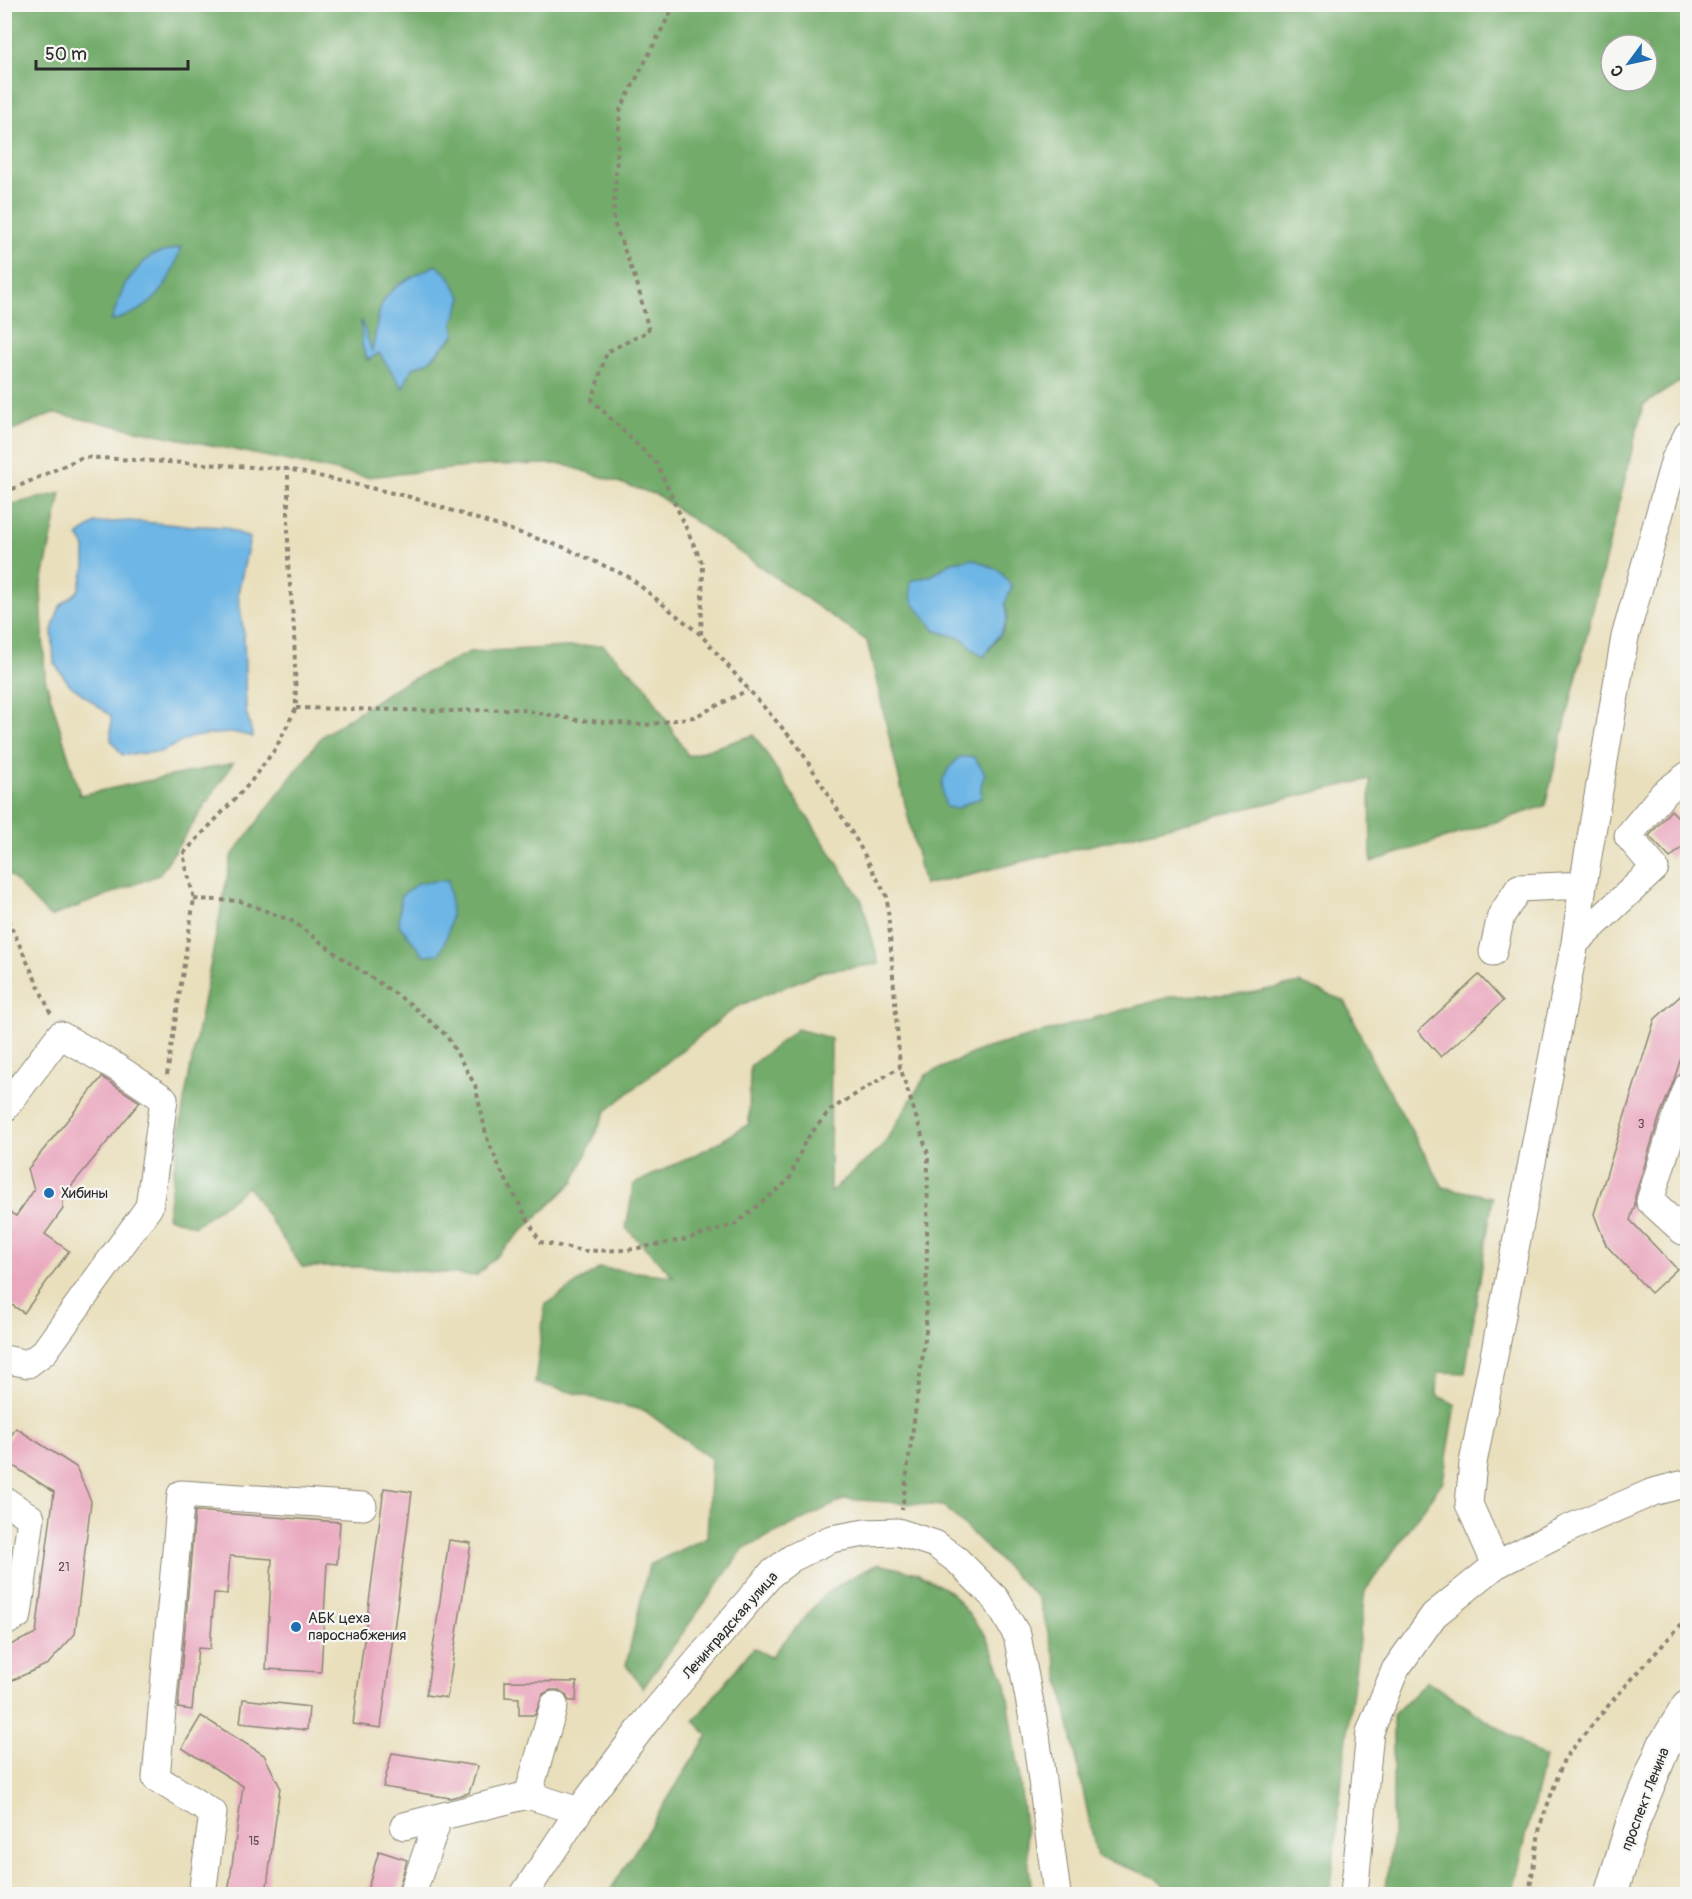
<svg xmlns="http://www.w3.org/2000/svg" width="1692" height="1899" viewBox="0 0 1692 1899" font-family="Pangolin,sans-serif">
<rect width="100%" height="100%" fill="#f6f6f2"/>
<filter id="ink" filterUnits="userSpaceOnUse"><feTurbulence type="fractalNoise" baseFrequency=".0167" numOctaves="2"/><feDisplacementMap in="SourceGraphic" scale="12" xChannelSelector="R" yChannelSelector="G"/><feConvolveMatrix kernelMatrix="1 2 1 2 8 2 1 2 1" color-interpolation-filters="sRGB"/></filter>
<filter id="wash" filterUnits="userSpaceOnUse"><feTurbulence type="fractalNoise" baseFrequency=".008" numOctaves="4" result="noise"/><feDisplacementMap in="SourceGraphic" scale="24" xChannelSelector="R" yChannelSelector="G"/><feGaussianBlur stdDeviation="1.35" result="paint"/><feColorMatrix in="noise" values="0 0 0 0 0 0 0 0 0 0 0 0 0 0 0 0 0 1.4 0 .05"/><feComposite in="paint" operator="in"/></filter>
<g filter="url(#wash)">
<rect width="100%" height="100%" fill="#e9dfbc"/>
<path fill="#72ab6a" stroke="#4e6b4a" stroke-width="1.5" fill-rule="evenodd" d="M5 5H1687V377L1643 405 1545 806 1371 862 1370 779 924 885 867 641 657 495 562 464 489 465 367 477 53 413 5 433ZM1611 45H1647V81H1611ZM462 298 453 322 455 335 429 361 412 368 379 353 367 360 361 323 372 353 375 338ZM952 562 1005 603C1006 607 1007 613 1007 618 1006 632 991 645 984 657L974 650 964 639 934 630 911 581 933 575Z
M61 493 41 588 45 678 80 795 233 763 159 875 50 917 5 870 4 506Z
M603 645 645 685 688 756 754 735 862 901 879 964 823 971 736 1007 606 1111 574 1181 476 1276 374 1267H302L248 1187 195 1226 167 1217 184 1102 231 857 322 736 398 686 470 652Z
M1300 983 1345 1001 1372 1060 1443 1187 1493 1197 1465 1373 1438 1372 1437 1395 1456 1405 1443 1481 1365 1591 1342 1778 1331 1886 1316 1894H1172L1157 1878 1097 1857 1056 1662 1039 1599 944 1506 845 1499 744 1548 643 1688 626 1665 649 1565 707 1537 711 1459 645 1411 535 1383 545 1305 600 1268 673 1276 626 1228 634 1184 711 1147 749 1124 750 1066 797 1029 831 1038 830 1192 882 1147 926 1075 980 1050 1173 996 1245 994Z
M878 1564 917 1573 951 1592 987 1637 1006 1684 1019 1772 1032 1894H603L611 1889 708 1735 694 1721 753 1648 771 1657 822 1597 848 1579Z
M1427 1681 1545 1758 1512 1894H1385L1393 1833V1715Z"/>
<path fill="#6db6e5" stroke="#4c7088" stroke-width="1.5" d="M181 247C168 289 155 309 111 321L125 284 139 267 152 255Z
M436 265 448 275 462 298 453 322 455 334 429 361 412 368 403 388 379 353 368 360 362 346 361 320 372 351C375 339 376 326 379 313 384 287 414 276 436 265Z
M130 521 178 525 225 527 250 538 238 593 244 635 246 712 253 737 237 733 212 734 189 738 161 752 122 755 111 740V716L69 684 54 663 52 630 60 606 78 591 85 568V547L78 536 95 523Z
M973 559 1000 571 1012 587 1005 603 1007 620 1000 634 991 645 984 657 974 650 963 639 934 630C921 607 908 610 911 581L933 575 952 562Z
M959 757H974L985 773 981 786V798L969 802 956 809 946 807C938 783 942 775 959 757Z
M448 880C452 911 454 926 439 954L424 955 399 925 401 896 418 883Z"/>
<g id="blocks">
<path fill="#eaa8bf" d="M1671 810 1688 827V842L1670 858 1649 836Z
M1479 975 1503 1001 1441 1057 1418 1031Z
M1688 989V1035L1674 1080 1660 1115 1635 1196V1205L1630 1220 1677 1269 1651 1293 1606 1245 1594 1214 1655 1019Z
M102 1077 140 1102 63 1196V1209L45 1234 69 1251 24 1313 4 1300V1209L16 1216 34 1190 28 1169Z
M16 1428 76 1467 91 1501 75 1634 48 1664 4 1684V1648L36 1633 54 1492 4 1460V1446Z
M384 1488 412 1492 381 1728 353 1724Z
M195 1511 340 1522 337 1564 327 1563 321 1672 266 1669 272 1559 230 1556 227 1594 214 1593 210 1649 198 1648 192 1710 178 1708Z
M449 1540 471 1543 447 1698 426 1695Z
M505 1681 577 1682 576 1701H569L566 1695 559 1690H551L543 1694 535 1715H519V1698L505 1697Z
M243 1699 309 1707 307 1730 240 1723Z
M201 1716 264 1755 280 1787 266 1894H228L243 1786 182 1748Z
M392 1753 478 1766 469 1793 450 1798 383 1787Z
M379 1851 407 1860 397 1894H366Z"/>
</g>
</g>
<g filter="url(#ink)">
<use href="#blocks" fill-opacity="0" stroke="#8a8574" stroke-width="1.5"/>
<g fill="none" stroke-linecap="round" stroke-linejoin="round">
<g stroke="#8a8574" stroke-width="29">
<path id="minor" d="M1575 943 1655 868 1628 836 1663 794 1688 775
M1493 952 1501 916 1519 888 1583 885
M4 1109 60 1035 116 1067 164 1099 149 1207 44 1352 28 1364 4 1359
M1683 1231 1650 1201 1675 1120 1688 1086
M4 1500 31 1518 18 1615 4 1623
M1496 1565 1469 1504 1473 1463 1575 943 1583 885 1625 637 1675 459 1688 434
M528 1795 579 1811
M404 1826 439 1817
M202 1894 213 1813 156 1778 181 1494 363 1506
M412 1894 439 1817 528 1795 554 1705
M524 1894 579 1811 645 1723 771 1574 792 1558 831 1539 865 1533 898 1532 935 1544 957 1560 996 1599 1017 1635 1036 1735 1057 1894
M1354 1894 1370 1732 1395 1670 1434 1615 1496 1565 1565 1530 1653 1492 1688 1483"/>
</g>
<g stroke="#8a8574" stroke-width="35">
<path id="major" d="M1611 1894 1634 1819 1664 1746 1688 1707"/>
</g>
<path stroke="#8a8574" stroke-width="4" stroke-dasharray="4.5 4.5" stroke-linecap="butt" d="M675 4 620 110 613 220 637 283 649 331 607 352 592 400 657 464 703 565 701 635
M4 493 83 457 288 469 410 497 563 547 629 577 701 635 798 746 857 841 887 897 900 1067 928 1154 926 1331 902 1510
M296 708 452 711 517 709 577 720 645 725 694 717 748 690
M194 899 240 901 292 921 345 960 409 1003 447 1036 475 1085 487 1138 500 1169 540 1242 583 1251 627 1250 683 1240 734 1225 789 1180 805 1141 830 1110 900 1067
M4 911 51 1014
M167 1075 194 899 183 854 249 784 276 748 296 708 294 628 288 564V469
M1684 1252 1688 1302
M1529 1894 1540 1826 1564 1759 1613 1700 1688 1617"/>
<use href="#minor" stroke="#fff" stroke-width="27"/>
<use href="#major" stroke="#fff" stroke-width="33"/>
</g>
</g>
<g fill="#1f6fb2" stroke="#f6f6f2" stroke-width="2">
<circle cx="49" cy="1193" r="6"/>
<circle cx="296" cy="1627" r="6"/>
</g>
<g text-anchor="middle" stroke-width="4.5" stroke-linejoin="round" paint-order="stroke">
<g font-size="12" fill="#5b4a50">
<text x="1641" y="1128">3</text>
<text x="64" y="1571">21</text>
<text x="254" y="1845">15</text>
</g>
<g font-size="15" fill="#2b2b2b" stroke="#f6f6f2" text-anchor="start">
<text x="61" y="1198">Хибины</text>
<text x="308" y="1623">АБК цеха<tspan x="308" dy="17">пароснабжения</tspan></text>
</g>
<g font-size="15" fill="#2b2b2b" stroke="#f6f6f2">
<text transform="translate(730 1625) rotate(-49)" y="5">Ленинградская улица</text>
<text transform="translate(1645 1799) rotate(-69)" y="5">проспект Ленина</text>
</g>
</g>
<rect width="1692" height="1899" fill="none" stroke="#f6f6f2" stroke-width="24"/>
<g transform="translate(1629 63) rotate(237)"><circle r="28" fill="#f6f6f2" stroke="#a5a5a2" stroke-width="1.5"/>
<path d="M0-4.5L10 22L0 15L-10 22Z" fill="#1f6fb2"/>
<text y="-9" font-size="16" font-weight="bold" text-anchor="middle" fill="#2b2b2b">С</text>
</g>
<path d="M36 60v9h152v-9" fill="none" stroke="#2b2b2b" stroke-width="3"/>
<text x="45" y="60" font-size="18" fill="#2b2b2b" stroke="#f6f6f2" stroke-width="4.5" paint-order="stroke">50 m</text>
</svg>
